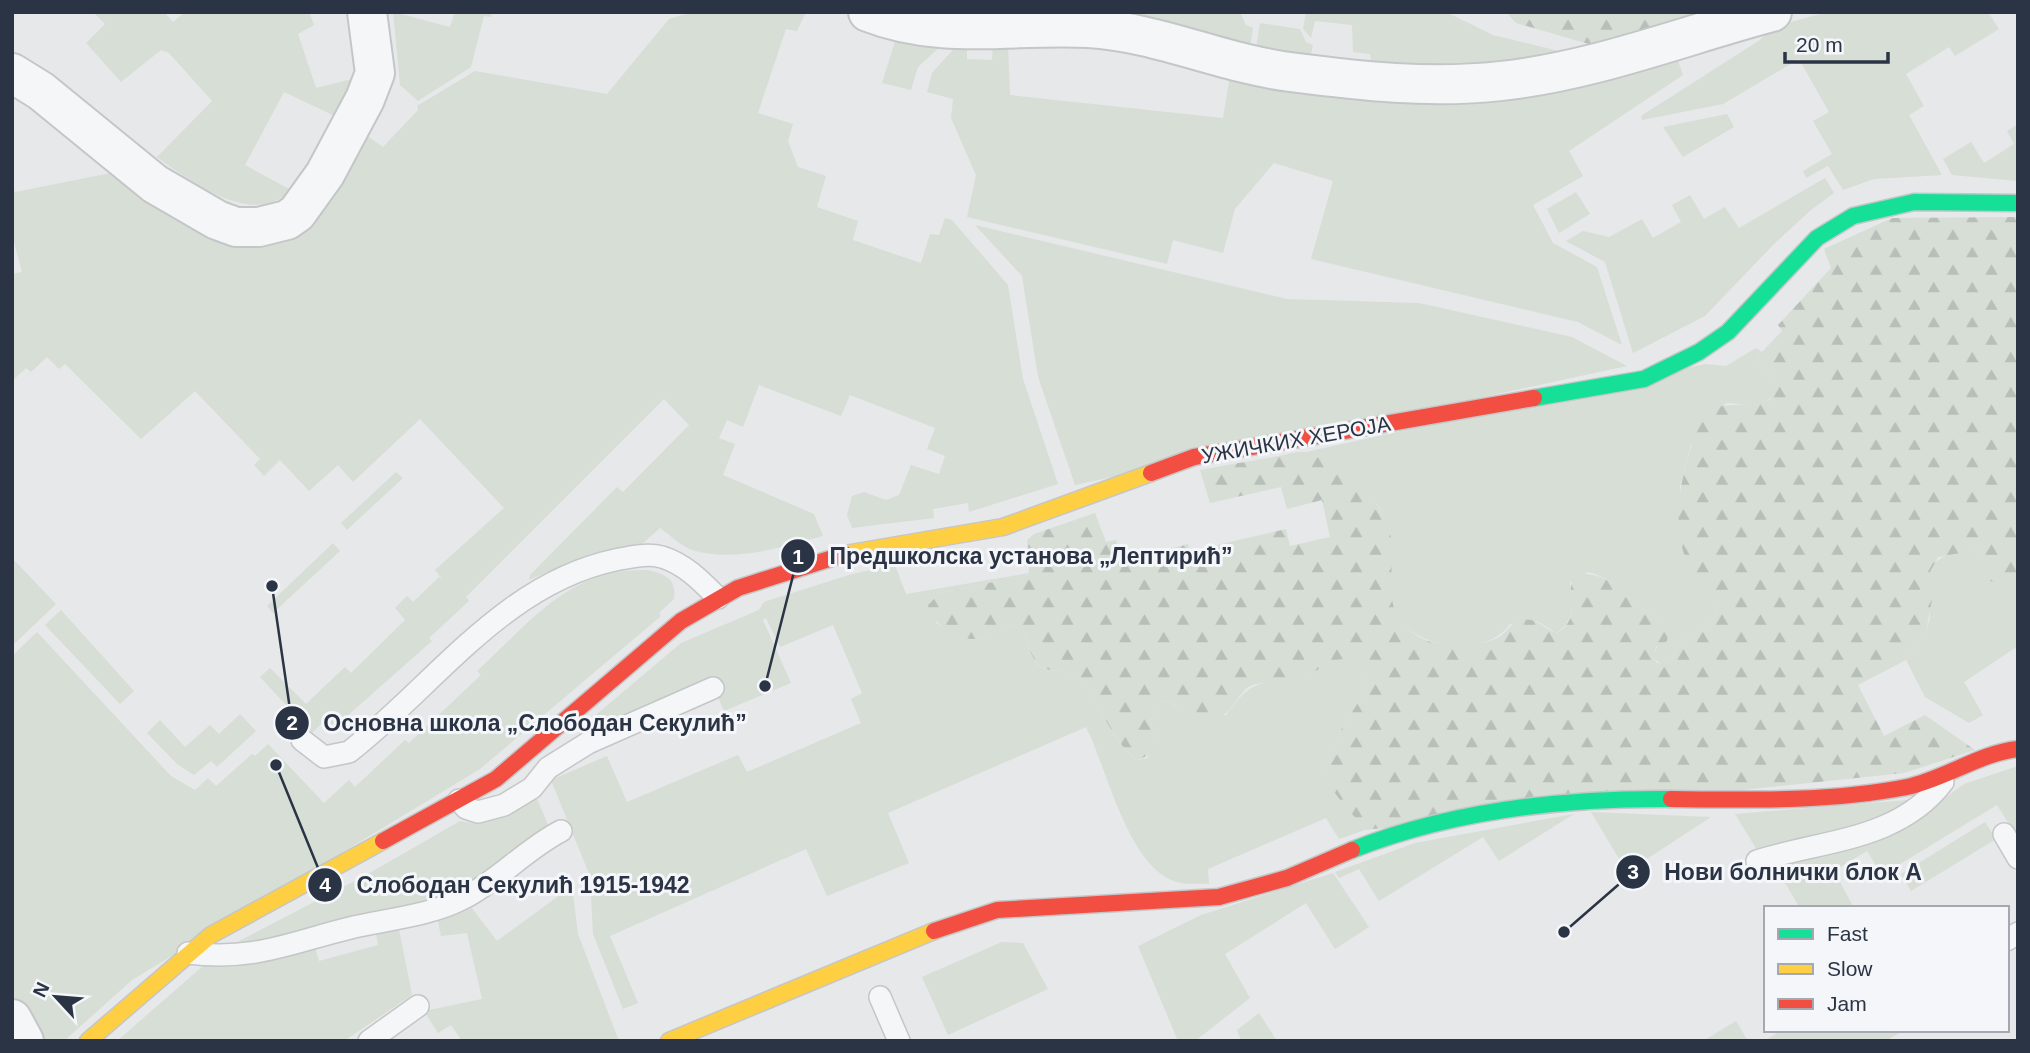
<svg xmlns="http://www.w3.org/2000/svg" width="2030" height="1053" viewBox="0 0 2030 1053" font-family="Helvetica,sans-serif">
<defs>
<pattern id="forest-firs" width="22" height="20" patternUnits="userSpaceOnUse" patternTransform="scale(1.75)"><rect width="22" height="20" fill="#d6ded6"/><path d="M5 1l3.5 6h-7zM16 11l3.5 6h-7z" fill="#b8bfb9"/></pattern>
</defs>
<rect width="100%" height="100%" fill="#e6e8ea"/>
<path fill="#d6ded6" d="M93 12H164L173 22 185 12H309L314 25 298 34 316 88 360 77 339 118 284 92 245 165 291 190C254 229 190 181 157 157L212 101 169 53 161 50 121 82 86 43 105 24Z
M393 12 450 27 455 12H492L491 17 484 16 471 67 418 101 400 85Z
M693 12H806L797 31 786 29 758 113 793 124 788 141 798 167 826 176 817 207 858 221 853 240 921 263 930 234 939 235 945 218 952 220 1008 285 1023 379 1058 484 969 512 968 503 933 509 934 518 852 528 847 515 852 496 864 492 886 500 899 495 911 465 939 474 945 456 927 449 935 428 850 395 841 416 759 385 743 427 727 420 719 438 735 444 723 475 814 514 823 536C781 547 736 563 692 550 681 546 670 535 660 528L642 544 590 554 529 580 530 575 617 487 623 492 689 425 664 399 466 597 469 601 429 638 432 641 329 732 321 724 312 733 260 677 270 668 306 704 345 667 351 673 405 620 407 622 395 608 407 596 413 602 439 577 443 580 435 570 504 508 420 419 353 482 338 465 309 491 280 460 264 476 254 465 260 459 195 391 141 439 65 364 59 369 47 357 31 372 26 368 12 381V274L22 272 12 235V187L15 192 116 172 274 242 366 135 383 147 418 110 417 106 475 71 607 94 669 19Z
M1099 12H1240L1246 25 1253 28 1250 46Z
M1306 12H1446L1493 35 1567 53 1500 65H1372L1370 54 1353 52 1352 25 1315 21 1311 38 1303 29Z
M1828 12H1988L1999 29 1955 56 1949 47 1906 74 1924 106 1909 115 1942 175 1874 179 1843 190 1828 166 1806 178 1803 171 1832 154 1813 121 1829 112 1799 59 1723 104 1642 120 1641 116 1760 40 1772 27Z
M1260 23 1300 29 1306 42 1313 45 1310 59 1256 48Z
M896 38 945 42 918 67 911 90 882 83Z
M959 43 967 44V59L992 60 993 44 1008 43 1010 95 1223 118 1230 76 1277 85 1676 55 1683 75 1569 151 1583 176 1533 205 1553 243 1597 267 1622 345 1578 322 1311 259 1333 181 1274 163 1235 209 1223 253 1173 240 1167 264 967 217 976 175 951 118 953 99 927 92 932 73Z
M1727 114 1734 127 1683 157 1663 127Z
M2018 124V181L1952 175 1943 159 1971 142 1984 163 2014 144 2007 131Z
M1825 178 1834 193 1811 210 1774 244 1705 316 1633 353 1605 262 1566 241 1583 231 1609 237 1642 219 1653 238 1681 222 1672 205 1690 195 1704 219 1725 207 1739 228Z
M1576 192 1590 214 1559 233 1547 209Z
M975 225 1287 299 1419 303 1572 337 1627 366 1075 485 1038 377 1022 276Z
M1756 348 1760 364 1778 384C1773 410 1747 404 1726 403L1691 445 1680 486 1684 553 1716 607C1715 628 1697 627 1685 639 1677 646 1674 655 1669 664L1663 665 1651 657 1669 628C1664 620 1658 620 1651 615 1631 600 1614 578 1588 572L1570 583C1572 604 1576 621 1556 633L1537 621 1510 624C1485 659 1417 650 1395 614 1375 581 1402 539 1378 506 1359 480 1333 468 1306 452L1705 364 1726 366Z
M396 472 403 478 347 530 341 523Z
M1027 540 1034 574 939 593 936 623C975 643 967 646 1010 624L1024 632C1037 686 1047 660 1086 681 1094 700 1120 754 1139 760L1147 758 1157 741 1150 721 1160 702 1171 701 1182 714 1226 715C1240 697 1249 683 1273 682 1280 681 1288 684 1294 682 1324 673 1344 633 1369 685L1339 733 1324 775 1365 830 1339 839 1326 818 1208 869 1209 884C1199 883 1186 885 1177 882 1128 868 1107 768 1086 727L888 813 909 863 827 896 806 849 610 936 638 1003 623 1009 593 934 590 876 551 780 607 756 627 802 738 755 747 772 861 723 851 699 862 693 833 625 780 647 766 618 763 620 791 683 724 711 717 695 581 738 578 730 681 643 759 610 764 602 852 574 895 565 906 594 1029 573Z
M1970 540 1983 559 1982 565 2013 576 2018 574V651L2015 648 1964 682 1983 715 1969 723 1925 697 1906 660 1926 631 1930 618V572L1935 562Z
M333 543 340 551 273 613 267 606Z
M12 558 56 604 12 646Z
M648 570C665 574 677 579 674 599L659 613 661 616 480 769 132 980 64 1041H40L12 996V656L37 632 171 776 195 790 208 778 216 786 252 754 255 756 268 744 324 803 349 780 355 787 405 740 409 743 481 675 477 671C531 622 569 567 648 570Z
M61 610 134 691 120 704 45 625Z
M240 714 256 731 217 767 211 761 194 775 177 764 147 733 160 720 185 747 210 725 219 734Z
M2018 766V830L2014 832 1997 805 1882 875 1867 851 1834 871 1854 908H1800L1773 863 1916 819 1964 784Z
M535 794 549 827 470 886 434 903 222 950 366 875 460 821 476 824Z
M1908 800C1868 834 1807 839 1757 850L1735 814Z
M1591 812 1711 817 1627 872Z
M1574 814 1499 861 1483 837 1379 901 1359 869 1339 878 1335 872 1415 843Z
M1985 822 1996 839 1911 891 1901 874Z
M1333 873 1369 927 1335 949 1306 903 1225 954 1250 998 1195 1041H1178L1138 946 1201 915Z
M572 886 578 934 619 1041H462L451 1025 438 1033 424 1011 482 999 467 933 441 936 437 916 472 908 497 941Z
M398 924 412 995 344 1041H117L203 966 245 964 314 944 319 961 378 945 375 928Z
M1002 942 1023 943 1048 989 948 1035 922 977Z
M1259 1013 1277 1041H1241L1237 1030Z
M1736 1021 1748 1041H1703Z
M1782 1030H1904L1886 1041H1764Z"/>
<path fill="url(#forest-firs)" d="M1506 12H1716L1599 47 1516 23Z
M2018 217V574L1999 582 1986 581 1980 572 1983 559 1970 540 1960 553 1938 557 1930 572 1932 600 1926 631 1906 660 1858 685 1884 736 1925 715 1975 750 1904 773 1365 830C1356 817 1325 785 1324 775L1339 733 1369 685C1345 635 1325 671 1295 682 1280 687 1262 678 1247 688 1241 693 1235 703 1230 709 1220 722 1194 726 1181 713 1177 709 1176 705 1171 701L1160 702 1150 721 1157 741 1154 752 1139 760C1120 753 1094 700 1086 681 1047 660 1038 686 1024 632L1010 624C982 639 971 647 943 627 934 620 930 617 928 605L940 593 1033 574 1027 540 1034 534 1095 513 1106 542 1116 540 1123 561 1188 544 1192 556 1217 550V545L1286 529 1290 546 1330 537 1322 500 1287 509 1281 487 1210 503 1200 470C1226 465 1253 461 1279 456 1287 455 1297 451 1305 452 1314 453 1325 463 1333 467 1360 480 1387 509 1391 539 1396 579 1377 612 1421 638 1438 648 1488 648 1503 634 1510 628 1512 621 1524 620 1537 617 1544 630 1557 633 1584 616 1562 596 1575 575 1607 568 1629 598 1651 615 1658 620 1664 620 1669 627L1667 641 1656 647 1652 657 1657 663 1669 664C1674 655 1677 646 1685 639 1697 627 1715 628 1716 607 1706 590 1689 570 1683 551 1670 504 1687 457 1703 413 1726 400 1747 408 1770 400L1778 384 1760 364 1756 348 1762 352 1782 331 1778 325 1831 268 1824 249 1892 218Z"/>
<g fill="none" stroke-linecap="round" stroke-linejoin="round">
<g stroke="#c4c6c8" stroke-width="24">
<path id="lane" d="M302 740 324 757 349 752C435 685 503 584 615 560 630 557 647 553 662 557 685 564 701 581 718 598
M459 800 466 808 478 812 504 805 532 788 548 768 588 743 713 688
M2004 834 2018 858
M1757 861C1822 840 1898 841 1943 782
M2007 940 2018 933
M188 953C254 961 289 943 350 928 388 919 430 916 464 898 499 880 526 849 561 831
M880 997 899 1041
M369 1041 418 1006"/>
</g>
<g stroke="#c4c6c8" stroke-width="42">
<path id="street" d="M868 12C942 41 1012 24 1088 28 1158 32 1221 63 1290 72 1360 81 1430 89 1501 81 1594 71 1682 36 1772 12
M12 73 41 91 155 184 217 220 236 227H259L287 220 297 213 325 174 365 99 375 73 367 12
M12 1019 24 1041"/>
</g>
<g stroke="#c4c6c8" stroke-width="19">
<path id="fast" d="M1534 398 1644 379 1699 352 1728 332 1817 238 1853 216 1914 202 2018 203
M1352 850C1453 810 1563 798 1671 799"/>
</g>
<g stroke="#c4c6c8" stroke-width="19">
<path id="slow" d="M845 554 1003 527 1151 473
M88 1041 211 935 383 841
M669 1041 934 931"/>
</g>
<g stroke="#c4c6c8" stroke-width="19">
<path id="jam" d="M1151 473 1194 457 1534 398
M1671 799C1750 800 1829 802 1907 787 1945 779 1980 753 2018 749
M383 841 496 779 681 621 738 588 845 554
M934 931 997 910 1219 897 1287 878 1352 850"/>
</g>
<use href="#lane" stroke="#f5f6f7" stroke-width="21"/>
<use href="#street" stroke="#f5f6f7" stroke-width="38"/>
<use href="#fast" stroke="#16e098" stroke-width="16"/>
<use href="#slow" stroke="#ffcf43" stroke-width="16"/>
<use href="#jam" stroke="#f24e42" stroke-width="16"/>
</g>
<g text-anchor="middle" stroke-width="6" stroke-linejoin="round" paint-order="stroke">
<g font-size="21" fill="#2b3445" stroke="#f4f6f9">
<text transform="translate(1296 440) rotate(-10)" y="7">УЖИЧКИХ ХЕРОЈА</text>
</g>
</g>
<path fill="none" stroke="#2b3445" stroke-width="2.5" d="M765 686L798 556M272 586L292 723M1564 932L1633 872M276 765L325 885"/>
<g fill="#2b3445" stroke="#f4f6f9" stroke-width="2.5">
<circle cx="765" cy="686" r="7"/>
<circle cx="272" cy="586" r="7"/>
<circle cx="1564" cy="932" r="7"/>
<circle cx="276" cy="765" r="7"/>
<circle cx="798" cy="556" r="18"/>
<circle cx="292" cy="723" r="18"/>
<circle cx="1633" cy="872" r="18"/>
<circle cx="325" cy="885" r="18"/>
</g>
<g font-size="21" text-anchor="middle" font-weight="bold" fill="#fff">
<text x="798" y="564">1</text>
<text x="292" y="730">2</text>
<text x="1633" y="879">3</text>
<text x="325" y="892">4</text>
</g>
<g font-size="23" text-anchor="middle" font-weight="bold" fill="#2b3445" stroke="#f4f6f9" stroke-width="6" stroke-linejoin="round" paint-order="stroke">
<text x="1031" y="564">Предшколска установа „Лептирић”</text>
<text x="535" y="731">Основна школа „Слободан Секулић”</text>
<text x="1793" y="880">Нови болнички блок А</text>
<text x="523" y="893">Слободан Секулић 1915-1942</text>
</g>
<rect width="2030" height="1053" fill="none" stroke="#2b3445" stroke-width="28"/>
<rect x="1764" y="906" width="245" height="126" fill="#f4f6f9" stroke="#a4a8b1" stroke-width="2"/>
<rect x="1778" y="929" width="35" height="10" fill="#16e098" stroke="#a4a8b1" stroke-width="2"/>
<text x="1827" y="941" font-size="21" fill="#2b3445">Fast</text>
<rect x="1778" y="964" width="35" height="10" fill="#ffcf43" stroke="#a4a8b1" stroke-width="2"/>
<text x="1827" y="976" font-size="21" fill="#2b3445">Slow</text>
<rect x="1778" y="999" width="35" height="10" fill="#f24e42" stroke="#a4a8b1" stroke-width="2"/>
<text x="1827" y="1011" font-size="21" fill="#2b3445">Jam</text>
<g transform="translate(56 997) rotate(296)" stroke="#f4f6f9" stroke-width="5" paint-order="stroke">
<path d="M0-5L12 26L0 18L-12 26Z" fill="#2b3445"/>
<text y="-10" font-size="19" font-weight="bold" text-anchor="middle" fill="#2b3445">N</text>
</g>
<path d="M1785 52v10h103v-10" fill="none" stroke="#2b3445" stroke-width="3.5"/>
<text x="1796" y="52" font-size="21" fill="#2b3445" stroke="#f4f6f9" stroke-width="5" paint-order="stroke">20 m</text>
</svg>
